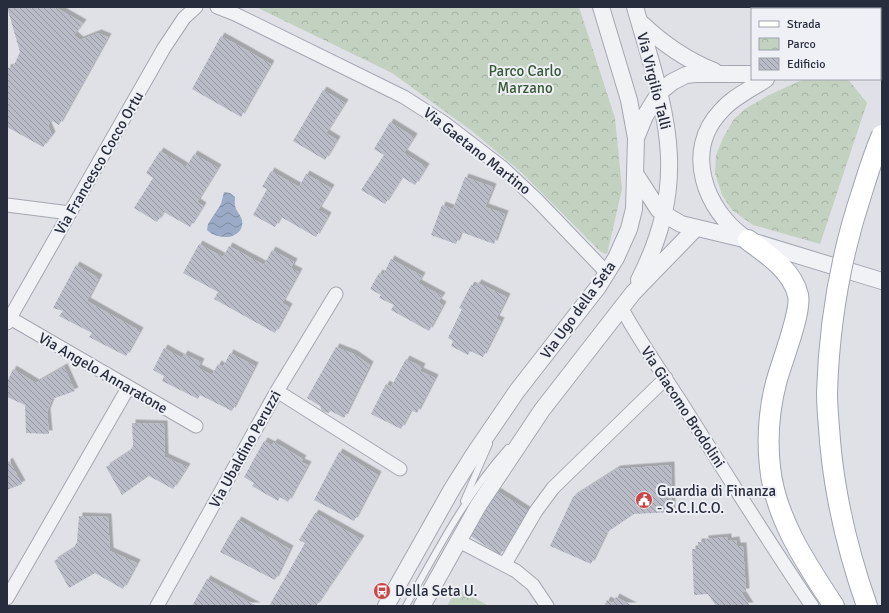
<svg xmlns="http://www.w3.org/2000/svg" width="889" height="613" viewBox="0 0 889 613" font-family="Signika,sans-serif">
<defs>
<pattern id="park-crowns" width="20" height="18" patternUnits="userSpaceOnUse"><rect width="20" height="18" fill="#c2d1c0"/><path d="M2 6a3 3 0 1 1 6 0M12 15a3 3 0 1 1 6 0" fill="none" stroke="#a7b4a6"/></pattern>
<pattern id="water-waves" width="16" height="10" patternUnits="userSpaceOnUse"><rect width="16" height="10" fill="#9baac6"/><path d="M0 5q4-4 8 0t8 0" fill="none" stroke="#7e8ba2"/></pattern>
<pattern id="building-back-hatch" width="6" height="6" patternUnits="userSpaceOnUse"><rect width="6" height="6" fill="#b9bcc7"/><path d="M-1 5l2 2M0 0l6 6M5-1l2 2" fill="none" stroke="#9699a3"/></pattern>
<filter id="shadow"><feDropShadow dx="3.5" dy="-3.5" stdDeviation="0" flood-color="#0004"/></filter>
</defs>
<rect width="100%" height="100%" fill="#dfe1e7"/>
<path fill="url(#park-crowns)" d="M256 7H579L615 118 622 189 607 254 601 252 521 172 472 131 392 73Z
M804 79H848L867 103 820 244 753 225 732 210 722 195 715 173 716 155 723 138 734 119 745 109 769 95Z
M457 588 489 606H447Z"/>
<path fill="url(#water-waves)" d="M224 192 230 193 235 197C235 201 234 205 236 209 238 213 241 216 242 220 244 230 236 236 228 237 220 237 213 236 207 230L208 224 221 204Z"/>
<path fill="url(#building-back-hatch)" filter="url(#shadow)" d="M7 7H55L83 23 74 35 80 40 98 33 108 37 59 125 51 120 48 126 52 135 43 147 7 127V68L13 67 20 52Z
M221 36 271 64 241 117 192 89Z
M323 90 345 103 326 133 337 140 325 160 293 141Z
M390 122 414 137 404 153 426 167 415 185 402 177 385 204 361 190 384 155 374 149Z
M160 151 186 167 194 154 218 168 197 202 203 206 190 227 164 212 157 222 134 208 153 178 146 173Z
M271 171 299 187 306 174 331 188 318 210 328 216 316 237 281 217 275 227 253 215 267 189 262 187Z
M465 177 493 187 485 207 505 214 494 244 461 232 456 244 431 235 442 205 453 209Z
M199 244 223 257 229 246 264 265 272 250 294 262 291 268 299 272 282 303 289 307 275 333 214 299 218 292 183 273Z
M391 259 422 276 418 283 442 296 438 302 443 305 429 331 391 310 394 305 379 298 381 295 370 289 379 273 383 275Z
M76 265 99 278 87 301 140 331 126 356 89 337 92 333 59 316 63 311 53 308Z
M478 283 507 297 496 319 501 321 483 357 470 351 468 355 451 346 453 341 448 338 462 309 459 308 471 285 475 287Z
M336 347 354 354 370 365 344 418 331 411 328 413 322 411 320 406 307 398Z
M164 348 182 358 184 354 201 362 198 368 212 375 218 364 223 367 230 353 255 366 232 411 200 395 198 399 162 381 164 376 153 370Z
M406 359 422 367 420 371 435 378 417 413 411 410 401 429 371 414 386 384 391 387Z
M64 367 75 391 52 399 47 412 49 434 26 433 25 405 7 397V382L13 369 36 383Z
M132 423 164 424 165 457 187 467 173 489 149 476 122 495 106 467 129 452 133 446Z
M264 441 272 445 274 442 303 459 301 462 308 465 288 502 280 497 278 501 252 486 254 483 244 477Z
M339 452 378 475 354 521 314 500Z
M9 461 22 484 7 490V463Z
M671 465 672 512 634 514 606 533 591 564 550 546 573 497 617 469Z
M497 491 528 511 500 555 469 535Z
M315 513 361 539 316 606H269L305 543 299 540Z
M79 516 108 517 110 551 137 563 123 589 95 573 69 588 54 561 73 549 77 542Z
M238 520 290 549 275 580 220 552Z
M728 537V541L736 540 737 546H743L746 592H741L750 606H716L708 594 694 595 692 549H698V542H705V539Z
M207 579 257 606H192Z
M616 597 633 606H604L607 600 613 603Z"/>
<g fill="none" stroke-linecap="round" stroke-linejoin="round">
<g stroke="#a4a7b1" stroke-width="8">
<path id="service" d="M464 501 489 444
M406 606C437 551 465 496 508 448"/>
</g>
<g stroke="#a4a7b1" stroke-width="15">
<path id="minor" d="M217 7 235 14 404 97 443 122 503 168 537 200 607 273
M7 205 70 213
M621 307C640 342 663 374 684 407 726 474 768 541 812 606
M10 318 196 426
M7 323 164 48 184 18 196 7
M277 391 400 469
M459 541 516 571 533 585 547 606
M505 564 536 511 553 488 666 378
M7 598 128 388
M157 606 277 391 336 294"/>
</g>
<g stroke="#a4a7b1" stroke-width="18">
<path id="tertiary" d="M601 7 629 100 636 138
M635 7C665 111 692 176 639 280
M843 9 844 7
M640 22C662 43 686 60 714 71
M636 175 658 209 664 214 681 224 748 240 882 281
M745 238C705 210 683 151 721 111 733 97 751 89 766 79
M386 606 452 489 474 454 517 391 598 287 616 258 629 229 634 209 636 138 645 116 656 98 660 92 672 82 686 75 696 74H752
M422 606 478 506 542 410 633 293 696 228"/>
</g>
<g stroke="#9fa4b3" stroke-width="22">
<path id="primary" d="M748 240C767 254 792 270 798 295 802 312 781 363 776 383 769 410 767 439 770 467 775 518 807 565 834 606
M830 441C835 498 848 552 867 606"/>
</g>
<use href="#service" stroke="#f1f2f6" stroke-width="6"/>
<use href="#minor" stroke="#f1f2f6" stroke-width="13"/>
<use href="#tertiary" stroke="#f1f2f6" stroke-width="16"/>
<use href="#primary" stroke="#fff" stroke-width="20"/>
<g stroke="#9fa4b3" stroke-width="22" stroke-linecap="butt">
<path id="primary-bridge" d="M830 441C829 425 827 409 827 393 829 324 840 258 862 192 868 173 874 153 882 135"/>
</g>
<use href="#primary-bridge" stroke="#fff" stroke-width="20"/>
</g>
<defs>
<g id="civic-disc" transform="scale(0.9)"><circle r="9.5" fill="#c84849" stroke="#eef0f5"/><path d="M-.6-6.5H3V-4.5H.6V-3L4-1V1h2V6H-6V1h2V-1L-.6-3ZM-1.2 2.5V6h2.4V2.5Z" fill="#fff"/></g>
<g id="bus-disc" transform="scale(0.9)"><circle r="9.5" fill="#c84849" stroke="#eef0f5"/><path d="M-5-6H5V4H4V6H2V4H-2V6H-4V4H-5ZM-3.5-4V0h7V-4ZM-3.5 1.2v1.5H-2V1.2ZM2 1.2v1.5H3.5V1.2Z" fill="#fff"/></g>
</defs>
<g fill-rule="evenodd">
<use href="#civic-disc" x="644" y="500"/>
<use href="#bus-disc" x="382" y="591"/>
</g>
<g text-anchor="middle" stroke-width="4" stroke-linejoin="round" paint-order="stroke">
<g font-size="15" fill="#385936" stroke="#eef0f5">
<text x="525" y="76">Parco Carlo<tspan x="525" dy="17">Marzano</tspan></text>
</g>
<g font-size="15" fill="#282d3e" stroke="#eef0f5">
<text transform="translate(654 81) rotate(76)" y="5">Via Virgilio Talli</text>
<text transform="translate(477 151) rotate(38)" y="5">Via Gaetano Martino</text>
<text transform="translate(99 163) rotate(-60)" y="5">Via Francesco Cocco Ortu</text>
<text transform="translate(578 310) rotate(-54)" y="5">Via Ugo della Seta</text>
<text transform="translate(103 373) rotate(30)" y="5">Via Angelo Annaratone</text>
<text transform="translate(683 407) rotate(57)" y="5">Via Giacomo Brodolini</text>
<text transform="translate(245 449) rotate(-61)" y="5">Via Ubaldino Peruzzi</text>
</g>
<g font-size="15" fill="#282d3e" stroke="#eef0f5" text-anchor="start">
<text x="657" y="496">Guardia di Finanza<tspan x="657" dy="17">- S.C.I.C.O.</tspan></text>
<text x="395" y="596">Della Seta U.</text>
</g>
</g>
<rect width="889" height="613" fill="none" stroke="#282d3e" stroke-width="16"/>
<rect x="751" y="8" width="130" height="72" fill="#eef0f5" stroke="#9fa2ac"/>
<rect x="759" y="21" width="20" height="6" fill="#ffffff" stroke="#9fa2ac"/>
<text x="787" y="28" font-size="12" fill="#282d3e">Strada</text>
<rect x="759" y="38" width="20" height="12" fill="url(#park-crowns)" stroke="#9fa2ac"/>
<text x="787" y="48" font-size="12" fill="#282d3e">Parco</text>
<rect x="759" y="58" width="20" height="12" fill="url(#building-back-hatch)" stroke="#9fa2ac"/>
<text x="787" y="68" font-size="12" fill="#282d3e">Edificio</text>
</svg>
